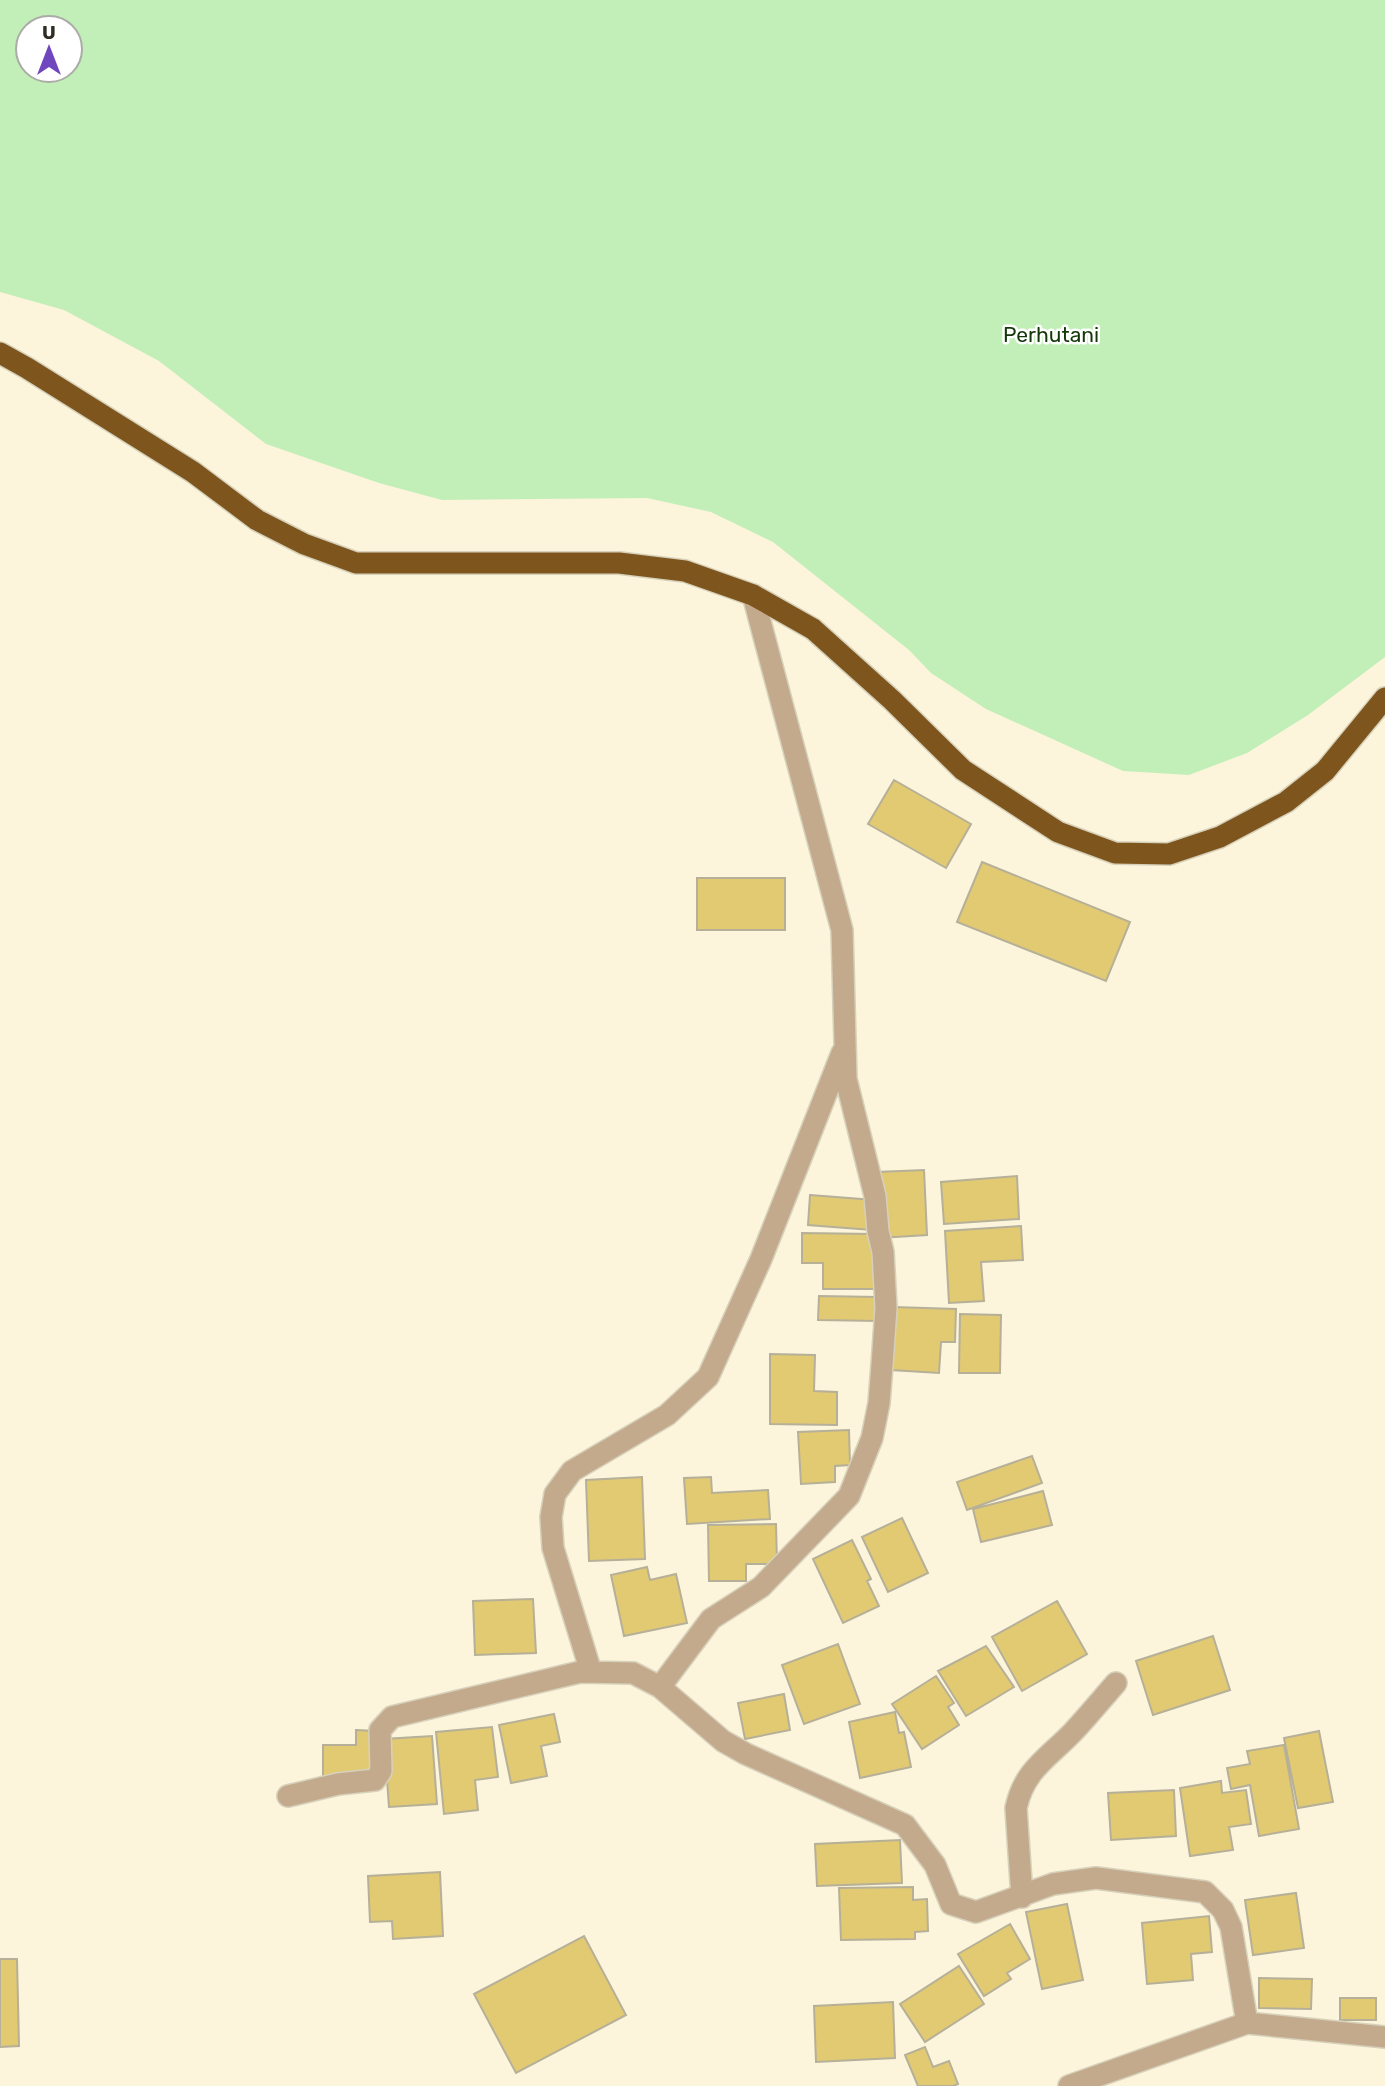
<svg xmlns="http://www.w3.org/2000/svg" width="1385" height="2086" viewBox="0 0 1385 2086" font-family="Rubik,sans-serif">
<rect width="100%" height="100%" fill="#fcf5dc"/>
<path fill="#c2eeb8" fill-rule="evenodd" d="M0 0H1385V657L1308 715 1247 753 1189 775 1123 771 986 709 931 673 909 650 773 542 711 512 647 498 442 500 379 483 266 444 159 361 64 310 0 292ZM28 28H70V70H28Z"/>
<path fill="#e2ca73" stroke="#b6b098" stroke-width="2" d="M894 780 971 824 946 868 868 824Z
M982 862 1130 922 1106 981 957 922Z
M697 878H785V930H697Z
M924 1170 927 1235 880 1238 877 1172Z
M1017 1176 1019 1219 944 1224 941 1182Z
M810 1195 874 1200 871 1230 808 1225Z
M1021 1226 1023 1260 981 1262 984 1301 949 1303 945 1231Z
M802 1233 875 1234V1289H823V1263H802Z
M819 1296 878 1297V1321L818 1320Z
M894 1307 956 1309 955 1342H941L939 1373 891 1370Z
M960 1314 1001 1315 1000 1373H959Z
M770 1354 815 1355 814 1391 837 1392V1425L770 1424Z
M849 1430 850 1465 835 1466V1482L801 1484 798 1432Z
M1032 1456 1042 1483 967 1510 957 1482Z
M642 1477 645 1559 589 1561 586 1480Z
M711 1477 712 1493 768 1490 770 1519 687 1524 684 1478Z
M1043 1491 1052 1525 981 1542 973 1509Z
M902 1518 928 1573 888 1592 862 1537Z
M776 1524 777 1564H746V1581H709L708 1525Z
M852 1540 871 1579 867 1581 879 1606 843 1623 813 1559Z
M647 1567 650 1580 676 1574 687 1623 624 1636 611 1575Z
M533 1599 536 1653 475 1655 473 1601Z
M1057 1601 1087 1654 1022 1691 992 1637Z
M1213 1636 1230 1690 1153 1715 1136 1661Z
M838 1644 860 1704 804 1724 782 1665Z
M986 1646 1014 1687 966 1716 938 1671Z
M936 1676 954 1703 948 1707 959 1725 922 1749 892 1704Z
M784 1694 790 1730 745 1739 738 1703Z
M895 1712 899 1733 904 1732 911 1767 860 1778 849 1722Z
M554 1714 560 1742 541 1746 547 1776 511 1783 499 1725Z
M492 1727 498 1777 475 1780 478 1810 444 1814 436 1732Z
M356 1730 375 1731 374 1777 323 1776V1745H356Z
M1319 1731 1333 1802 1298 1808 1284 1738Z
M432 1736 437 1804 389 1807 384 1739Z
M1284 1745 1299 1829 1259 1836 1250 1785 1231 1789 1227 1768 1250 1764 1247 1751Z
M1221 1781 1222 1793 1246 1790 1251 1824 1229 1827 1233 1850 1190 1856 1180 1788Z
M1174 1790 1176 1836 1111 1840 1108 1793Z
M900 1840 902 1883 817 1886 815 1844Z
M440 1872 443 1936 393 1939 392 1921 370 1922 368 1876Z
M913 1887V1900L927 1899 928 1931 915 1932V1939L841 1940 839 1888Z
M1296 1893 1304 1948 1253 1955 1245 1900Z
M1067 1904 1083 1980 1042 1989 1026 1912Z
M1209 1916 1212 1952 1191 1954 1193 1980 1147 1984 1142 1923Z
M1010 1924 1030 1959 1007 1973 1011 1979 984 1996 958 1954Z
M584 1936 626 2015 516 2073 474 1994Z
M0 1959H17L19 2046 0 2047Z
M959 1966 984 2004 925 2042 900 2004Z
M1259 1978 1312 1979 1311 2009 1259 2008Z
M1340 1998H1376V2020H1340Z
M893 2002 895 2058 816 2062 814 2006Z
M925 2047 933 2067 949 2061 958 2084 953 2086H918L905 2055Z"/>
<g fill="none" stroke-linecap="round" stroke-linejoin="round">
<g stroke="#d7d1bb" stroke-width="24">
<path id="street" d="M753 595 842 930 846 1079 875 1196 878 1231 883 1252 886 1308 882 1365 879 1403 872 1438 849 1496 761 1587 711 1619 660 1687 723 1741 746 1754 905 1825 935 1865 951 1904 976 1912 1053 1884 1096 1878 1205 1892 1223 1910 1231 1927 1247 2023
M591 1672 553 1548 551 1517 555 1494 572 1471 667 1415 708 1377 761 1259 842 1053
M288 1796 338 1784 375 1780 381 1771 380 1730 392 1717 580 1672 633 1673 660 1687
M1022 1897 1016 1808C1024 1770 1048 1758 1073 1732 1088 1716 1102 1699 1116 1683
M1069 2086 1247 2023 1385 2037"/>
</g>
<g stroke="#d7d1bb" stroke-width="24">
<path id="highway" d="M0 353 27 368 193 472 257 520 304 544 356 563H619L685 571 753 595 813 629 892 700 963 770 1058 832 1115 853 1169 854 1220 837 1286 802 1325 771 1385 698"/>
</g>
<use href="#street" stroke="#c3aa8c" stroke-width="21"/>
<use href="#highway" stroke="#7e561d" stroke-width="21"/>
</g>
<g text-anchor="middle" stroke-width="5" stroke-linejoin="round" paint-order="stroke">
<g font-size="21" fill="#143809" stroke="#fff">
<text x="1051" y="342">Perhutani</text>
</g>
</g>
<g transform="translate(49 49)"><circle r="33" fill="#ffffff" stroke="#ababa7" stroke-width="2"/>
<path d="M0-5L12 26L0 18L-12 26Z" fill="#6f46be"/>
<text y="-10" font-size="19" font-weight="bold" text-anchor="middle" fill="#2e2c23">U</text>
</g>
</svg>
